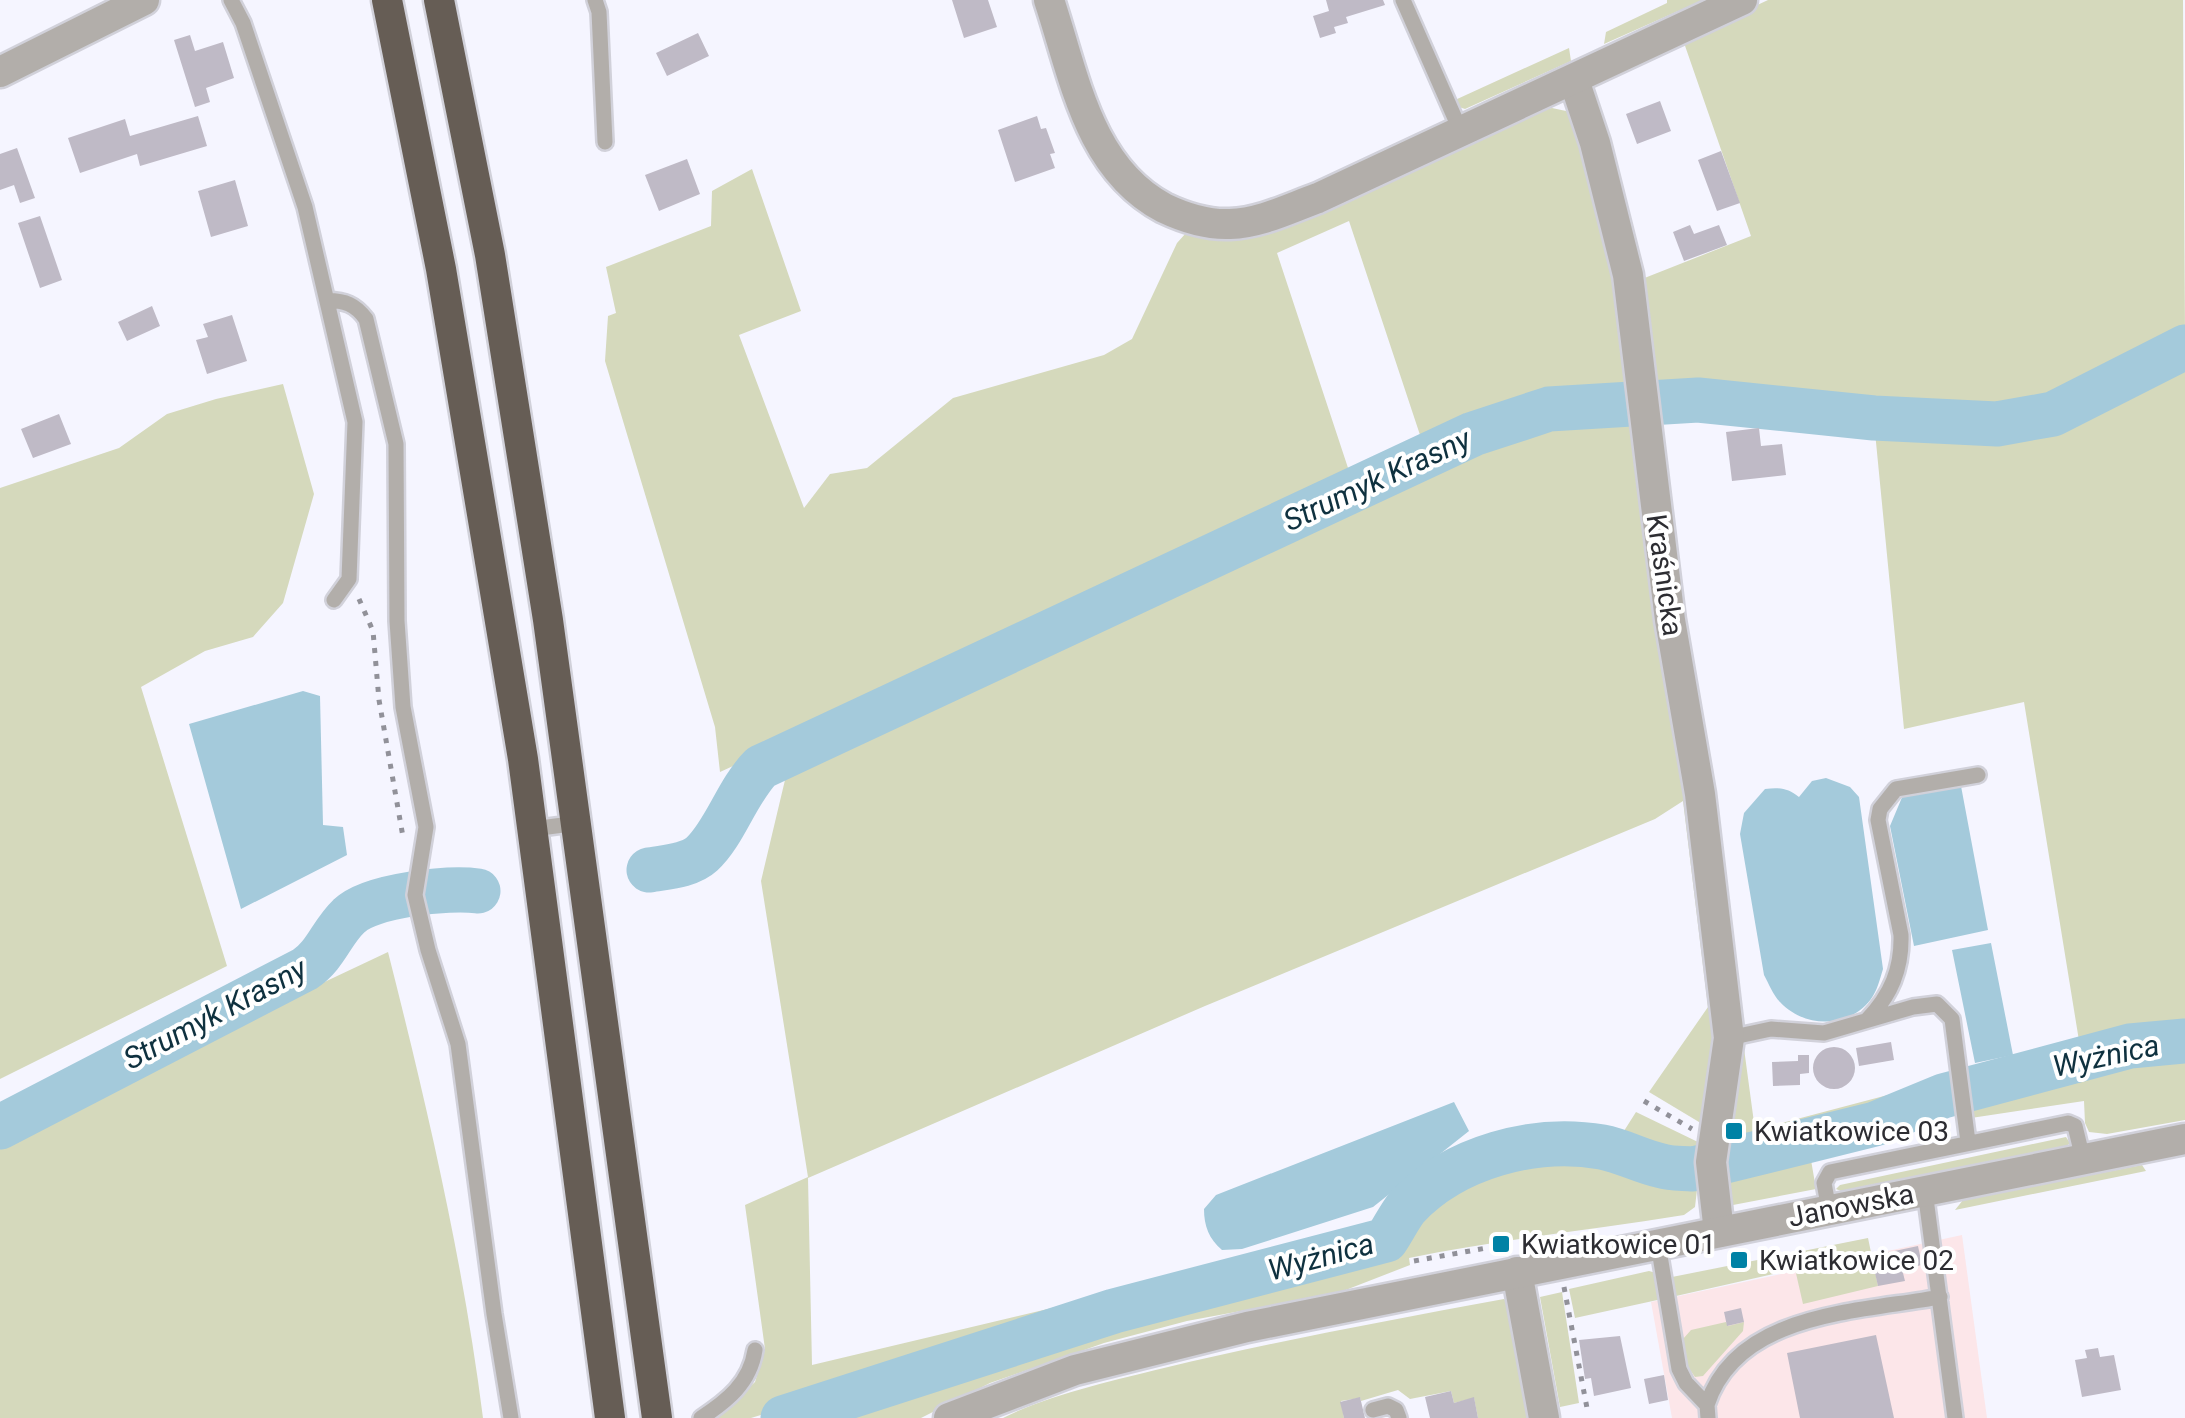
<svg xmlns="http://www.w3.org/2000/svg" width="2185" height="1418" viewBox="0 0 2185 1418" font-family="Roboto,sans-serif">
<rect width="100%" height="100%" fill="#f5f5ff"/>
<path fill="#fce6e9" d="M1962 1235 1987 1418H1672L1651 1302Z"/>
<path fill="#d5d9bc" d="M1667 0H1703L1604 44 1606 32 1667 3Z
M1768 0H2183L2185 333 2048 405 1994 411 1873 402 1874 412 1696 395 1659 396 1642 279 1751 236 1683 40Z
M1569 48 1571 61 1465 109 1459 107 1455 100Z
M1552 108 1566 111 1574 118 1609 253 1629 395 1548 402 1463 430 1424 447 1349 221 1277 253 1351 477 1087 604 720 772 715 727 605 361 608 316 616 313 606 267 711 226 712 191 752 169 801 311 739 335 804 508 830 474 867 468 953 398 1104 355 1132 339 1177 243 1186 233 1229 239 1268 234 1533 112Z
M2185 359V1037L2130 1043 2081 1053 2024 702 1904 729 1875 432C1928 433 1987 441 2039 432 2077 424 2148 378 2185 359Z
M283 384 314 494 283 603 253 637 205 651 141 687 227 966 0 1079V488L119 448 167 414 216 399Z
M1633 407 1667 687 1718 1020 1704 1125 1649 1092 1708 1007 1683 801 1655 819 1205 1006 808 1178 812 1365 1363 1234 1411 1192 1383 1234 1108 1308 751 1418H716L755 1382 765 1349 745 1205 808 1177 761 881 790 759 1475 438 1549 413Z
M388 952C427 1106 463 1260 483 1418H0V1135Z
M1743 1041 1755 1130 1952 1078 1953 1090 1874 1122 1721 1158Z
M2185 1047V1120L2107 1134 2089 1132 2085 1123 2084 1101 1971 1118 1969 1093 2133 1050Z
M1954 1096 1957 1109 1888 1141 1811 1160 1816 1189 1733 1205 1728 1203 1721 1165 1875 1128Z
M1636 1112 1700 1143 1697 1162 1659 1159 1617 1142Z
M2066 1137 2070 1143 2067 1146 1841 1191 1836 1189 1840 1185Z
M1547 1147 1602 1150 1663 1170 1699 1172 1695 1207 1684 1215C1592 1230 1500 1239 1409 1258L1410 1265 1338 1293 1187 1321 1104 1343 990 1383 921 1418H797C903 1383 1009 1343 1116 1314 1207 1289 1299 1269 1389 1242 1429 1177 1474 1159 1547 1147Z
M2142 1165 2146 1171 1955 1210 1963 1200Z
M1868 1238 1878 1286 1803 1304 1795 1269 1676 1296 1672 1277Z
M1649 1271 1660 1274 1662 1299 1575 1318 1569 1289Z
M1562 1292 1579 1403 1560 1407 1540 1297Z
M1504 1299 1509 1304 1530 1418H1478L1474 1398 1454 1403 1451 1391 1410 1399 1398 1390 1361 1401 1360 1398 1341 1401 1344 1418H1003C1048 1395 1115 1380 1164 1368 1277 1341 1390 1320 1504 1299Z
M1726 1322 1728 1326 1744 1322 1743 1331 1703 1376 1695 1377 1688 1367 1683 1339 1691 1330Z"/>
<path fill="#a4cadb" d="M303 691 320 696 323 825 343 827 347 855 241 909 189 724Z
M1826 778 1850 787 1859 797 1883 969C1880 979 1877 991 1871 999 1850 1028 1805 1029 1780 1002 1773 995 1769 984 1764 975L1740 834 1744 813 1765 789C1779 787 1788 788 1799 797L1812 781Z
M1961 786 1988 930 1914 946 1890 826 1903 795Z
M1991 943 2013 1055 1975 1063 1952 950Z
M1454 1102 1469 1131 1373 1207 1242 1249 1222 1250C1209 1239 1204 1226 1204 1209L1216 1195Z"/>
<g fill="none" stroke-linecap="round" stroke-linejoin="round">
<path stroke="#a4cadb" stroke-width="45" d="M649 870C666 867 689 866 702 854 725 833 737 791 761 767L1473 434 1549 409 1698 400 1874 418 1997 424 2053 414 2185 347
M0 1127 305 969C326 955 331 933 349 916 370 895 449 887 478 891
M783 1418 1114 1311 1386 1240C1393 1230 1399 1217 1407 1207 1454 1157 1535 1135 1602 1147 1623 1151 1642 1162 1662 1166 1672 1169 1683 1168 1693 1169L1875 1124 1943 1096 2130 1046 2185 1041"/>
</g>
<path fill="#bfbac6" d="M952 0H988L997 27 964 38Z
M1326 0H1383L1385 5 1346 17 1348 23 1334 27 1336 33 1320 38 1313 16 1329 11Z
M698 33 709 56 667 76 656 53Z
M190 35 195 51 223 42 234 78 206 88 210 102 195 107 174 40Z
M1660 101 1671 131 1637 144 1626 114Z
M198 116 207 146 140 166 137 154 80 173 68 138 125 119 130 136Z
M1037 116 1041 129 1046 128 1055 153 1050 154 1055 168 1015 182 998 130Z
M17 148 35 198 20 203 14 185 0 190V154Z
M1721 151 1740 203 1717 211 1698 160Z
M687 159 700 194 659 211 645 175Z
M235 180 248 226 211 237 198 191Z
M40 216 62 280 40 288 18 223Z
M1690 225 1694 234 1719 225 1727 245 1684 261 1673 232Z
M152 306 160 326 127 341 118 322Z
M232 315 247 361 207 374 196 340 208 337 203 324Z
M59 414 71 444 33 458 21 429Z
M1759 428 1761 446 1782 444 1786 475 1732 481 1726 432Z
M1891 1042 1894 1060 1859 1066 1856 1048Z
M1813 1068a21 21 0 1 1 42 0a21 21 0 1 1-42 0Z
M1798 1055H1809V1073L1800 1074V1085L1773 1086 1772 1062 1798 1061Z
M1918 1246 1922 1265 1902 1269 1905 1281 1878 1286 1871 1256Z
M1741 1308 1744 1322 1727 1326 1724 1312Z
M1876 1335 1894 1418H1800L1787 1353Z
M1620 1336 1631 1388 1594 1396 1591 1378 1585 1379 1579 1340Z
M2098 1348 2100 1357 2114 1355 2121 1390 2082 1397 2075 1360 2087 1358 2085 1350Z
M1664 1375 1668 1400 1649 1404 1644 1379Z
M1451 1391 1454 1403 1474 1397 1478 1418H1430L1425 1397Z
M1360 1397 1365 1418H1344L1340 1402Z"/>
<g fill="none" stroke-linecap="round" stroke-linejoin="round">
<g stroke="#d1d1da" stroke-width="20">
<path id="service" d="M231 0 243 23 305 207 355 422 349 579 334 600
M595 0 599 12 605 142
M1403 0 1461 132
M327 300C345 301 355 304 366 319L396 444 397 621 403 707 426 827 415 895 428 950 458 1044 494 1314 511 1418
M533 829 578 823
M1867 1020C1891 995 1902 969 1901 935L1878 820 1880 809 1896 789 1978 775
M1729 1038 1771 1029 1824 1033 1913 1007 1937 1004 1952 1019 1968 1142
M1925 1191 1955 1418
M1829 1210 1824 1183 1830 1172 2068 1123 2075 1126 2083 1159
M1658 1244 1679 1369 1686 1383 1707 1405 1708 1418
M1707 1405C1737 1312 1860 1312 1940 1297
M1373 1410 1388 1406 1396 1410 1399 1418
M701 1418C727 1401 750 1383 755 1350"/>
</g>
<g stroke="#d1d1da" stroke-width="35">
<path id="minor" d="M1574 80 1595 143 1628 275 1670 620 1700 794 1729 1038 1711 1162 1719 1232
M1517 1272 1544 1418"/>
</g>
<g stroke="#d1d1da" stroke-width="35">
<path id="tertiary" d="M1049 0C1074 75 1088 168 1164 208 1185 218 1207 225 1230 224 1261 223 1290 208 1318 198L1742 0
M0 72 144 0
M949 1418 1075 1370 1247 1327 2185 1139"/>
</g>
<g stroke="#d1d1da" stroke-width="35">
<path id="motorway" d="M387 0 441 269 523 759 610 1418
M439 0 490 255 548 620 657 1418"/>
</g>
<path stroke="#919199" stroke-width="5" stroke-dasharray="5 8" stroke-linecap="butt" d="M359 599 373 631 379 700 403 837
M1644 1101 1692 1129
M1414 1261 1503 1245
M1564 1287 1587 1408"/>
<use href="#service" stroke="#b2aeaa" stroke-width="15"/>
<use href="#minor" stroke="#b2aeaa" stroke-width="30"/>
<use href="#tertiary" stroke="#b2aeaa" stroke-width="30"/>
<use href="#motorway" stroke="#665d55" stroke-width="30"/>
</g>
<g fill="#0082a5" stroke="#fff" stroke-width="4">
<rect x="1724" y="1121" width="20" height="20" rx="5"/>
<rect x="1491" y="1234" width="20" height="20" rx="5"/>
<rect x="1729" y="1250" width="20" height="20" rx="5"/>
</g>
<g text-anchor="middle" stroke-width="8" stroke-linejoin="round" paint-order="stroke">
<g font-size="28" fill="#2d2d32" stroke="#fff">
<text transform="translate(1665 575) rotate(82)" y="10">Kraśnicka</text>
<text transform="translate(1851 1205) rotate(-11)" y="10">Janowska</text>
</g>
<g font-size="28" fill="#2d2d32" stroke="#fff" text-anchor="start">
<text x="1754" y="1141">Kwiatkowice 03</text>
<text x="1521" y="1254">Kwiatkowice 01</text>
<text x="1759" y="1270">Kwiatkowice 02</text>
</g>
<g font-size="30" font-style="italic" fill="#0f313f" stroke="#fff">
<text transform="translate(1377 480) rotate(-25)" y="10">Strumyk Krasny</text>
<text transform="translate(215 1014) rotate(-28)" y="10">Strumyk Krasny</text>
<text transform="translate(2106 1056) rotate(-12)" y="10">Wyżnica</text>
<text transform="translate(1321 1257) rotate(-15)" y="10">Wyżnica</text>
</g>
</g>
</svg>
